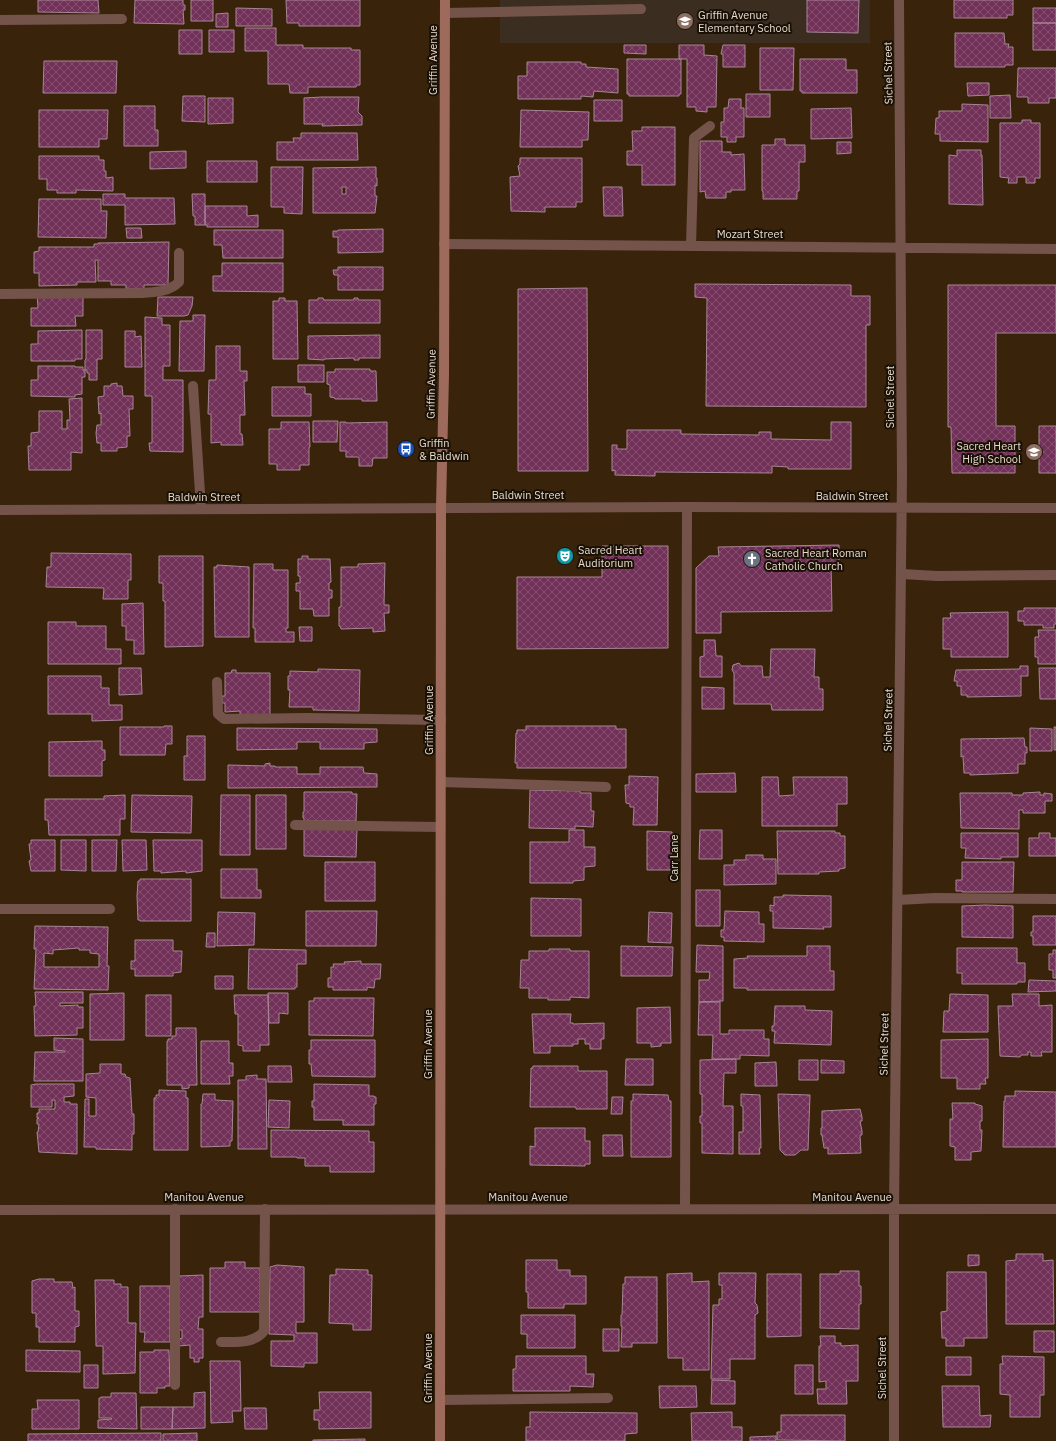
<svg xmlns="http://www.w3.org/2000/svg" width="1056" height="1441" viewBox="0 0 1056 1441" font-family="'IBM Plex Sans',sans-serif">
<defs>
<pattern id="building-cross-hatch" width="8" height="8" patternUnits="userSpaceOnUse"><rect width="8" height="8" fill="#723158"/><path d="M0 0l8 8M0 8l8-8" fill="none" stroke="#864e6f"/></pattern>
</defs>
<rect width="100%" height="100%" fill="#39240b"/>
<path fill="#3b2e20" d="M500 0H870V43H500Z"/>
<path fill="url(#building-cross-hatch)" stroke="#a78597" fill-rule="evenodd" d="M38 0H98L99 13 38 12Z
M135 0H183V5H185V10H183L184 24 134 23Z
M191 0H213V21H191Z
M286 0H360V26H299V23H287Z
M807 0H859L858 33 807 32Z
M954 0H1013V15H1007V18H954Z
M236 8 272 9V26H236Z
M1033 8H1056V23H1033Z
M228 13V27H216V14Z
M1033 23H1056V50H1033Z
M245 28H276V45H303V48H351V50H360V85H357L356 87H308V93H290L289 84H268V51H245Z
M179 30H202V54H179Z
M209 30H234V52H209Z
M955 33H1004L1005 44H1009L1008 47H1013V65H1005V67H955Z
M624 45H646V54L624 53Z
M679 45H704V55L717 56 716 107H707V112L696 111V107H687V59H679Z
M723 45H745V67H723V54H721Z
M760 48H794L793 90H760Z
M627 59H681V94H679V96H629V94H627Z
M800 59H846V70H857V93H802V91H800Z
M44 61H117L116 93H43Z
M527 62H581V64H586V67L618 69V93L594 91 593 97 581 96V99H518V76H527Z
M1018 68H1056V98H1049V103H1028V97H1017Z
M967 83H989V95L968 96Z
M746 94H770V117H746Z
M1010 95 1011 118H990V96Z
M183 96H205V122L182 121Z
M322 97H359L358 112 362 116V125L322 126 323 124H304V98Z
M208 98H233V123L208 124Z
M729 99H741V108H744V137H736V142H727V137H721V122H724V108H728Z
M594 100H622V121H594Z
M962 104 988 105V142L940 141V134H935L936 118H939V111H962Z
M124 106H155V130H158V146H124Z
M851 108 852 138 811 139V109Z
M39 110H108L107 139H99V147H39Z
M521 110 589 112 588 140H582V147H520Z
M1022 120H1031V123H1040V178H1035V183H1026V177H1017V183H1008L1009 178 1000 177V123H1022Z
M642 127H675V185H642V165H627V151H633L632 131H642Z
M301 133H357L358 160H277V142H294L293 138H301Z
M775 139H785V145H805V162H799V191H797V199H763V191H762V145H775Z
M700 141H722V152H731V155L744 154 745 190H731V192H726V198H706L705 191 700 192Z
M837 142H851V153L837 154Z
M957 150H981V155H982L983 205 949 204V155L957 156Z
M186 151V168L150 169V152Z
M39 156H99V160H104V171H106V178L113 177V191L76 190V193H57V190H47V179H39Z
M520 158H582V202H576V207H545V212L511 211 510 177 520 176 518 166 520 164Z
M207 161H257V182H207Z
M271 167H303L302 214 284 213V207H271Z
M376 167V178H377V186L375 185V196H377L375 213H313V168ZM342 187H346V194H342Z
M603 187H622L623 216H604Z
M103 194H125V198H174L175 224 125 225V205H103Z
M192 194H205V225H195V216H193Z
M39 199H101V211H107L106 238 38 237Z
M205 206H247V216L258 215V227H207V225H205Z
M126 228H141L142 238H127Z
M383 229V252L338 253V237H333V231H338V230Z
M214 230H283V258H223L222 245H214Z
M169 242 168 285H144V289H126V285H111V281H98V260H95L96 282H77V285L39 286V273H34V252L39 251V247H94V244H98V243Z
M222 263H283V292L213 291V276H222Z
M338 267H383V290H338V275H334L333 270H338Z
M695 284 851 285V296H870V325H866V407L706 406 707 298 695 297Z
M948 285H1056V333H996V426H1015V473H952L951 427H948Z
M587 288 588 471H518V289Z
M37 294 83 297V316H75L76 326H31V308H38Z
M158 297H193L192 306 188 315 184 316H157Z
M279 298H285V301H297L298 359H273V301H279Z
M318 298H323L324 300H354V298H358V300H380V323H309V300H318Z
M193 315H205L204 371H179L180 321H193Z
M145 317 162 318V325H170V366H163V380H183V452L150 451 149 443H152V396H145Z
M82 330V359H75V361H31V344H38V331Z
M86 330H102V359H97V380H89V373H87V370H85V360L86 359Z
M125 331H135V337L141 336 142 367H125Z
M380 335V358H359V360H354V358L324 359V360L308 359V336Z
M216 346H240V371H247V381H244L245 415H240V434H242L243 445H221V442L211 443V414H208L209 380H216Z
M298 365H324V382H298Z
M38 366H75V367H83V370H85V377H82V394L75 395V397L31 396V380H38Z
M335 369H370V371H376L377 401H362V399H335V398L330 397V385L327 384V372H335Z
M117 383V386H122L123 396H133V409H129L130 436H127V447L117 448V451H101V443H97L96 433 97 425H101V413L99 414 98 397 104 396V386H111V384Z
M272 387H305V394H311V416H272Z
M82 398V453L71 452V470H29L28 446H31V433L39 432V411H62V429H67V420H70L69 399Z
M313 421H338L337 442H313Z
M281 422H309L310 447H309V465H300V470H277V464H269V429H281Z
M340 422H346V423L387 422V458H373L372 466H359V458L358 457H346V451H340Z
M831 422H851V469H788V467L772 466V473L655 472V476L615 475V470L612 471V445H617V449H627V430H681V434L759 435V432H771V439L831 440Z
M1039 426H1056V473H1039Z
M839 545V564H831L832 611 721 612V633H696V568L709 556H719L718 547Z
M602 546H668V648L517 649V577H602Z
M51 553 131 554V580H128V599H103L104 588 46 587 47 567H51Z
M159 556H203V646L165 647V601H163V583H159Z
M302 556H308V559H330L331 582 329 583V590H332V598H329V616H314L313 609H300V591H296V583H300V576H298V559H302Z
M385 563 384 605H389V613H384L385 631 373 632V628L341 629 340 626H339V607H341V567H358V564Z
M254 564H273V570H288V628H286V632H294V642H255V628H253Z
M217 565 249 567V637H215L214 567H217Z
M143 603 144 654H134V640H126V626H122V604Z
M1024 608H1056V624H1054V628H1043V625H1024V621H1018V611H1024Z
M1008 612V657H951V649H943V618H951L950 613Z
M48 622H76V626H106V649H121V664H48Z
M299 627H312V641H300Z
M1038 630H1056V664H1038V657H1035V637H1039Z
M704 640H715L716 656H722V677H700V657L704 656Z
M771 649H815L814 677H819V689H823V710H772L771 704H734V673L732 670 733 665 739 663 741 666H762L763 677H770Z
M1020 666H1028V676H1021V696L967 697V695H961V686H957V681H954L956 670 1020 669Z
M119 668H141L142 694 119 695Z
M1039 668H1056V699H1040Z
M318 669 360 670 359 711 313 710V707H289L290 690H288V676H290V671L318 672Z
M232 670H236V673H270V715H240V711L225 712V703H222V696H225V673H231Z
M48 676H101V688H109V705H122V720L92 721V714H48Z
M702 687 724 688V709H702Z
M164 726H172V744H166L165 755H120V727H164Z
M526 726H616V729H626V768H517V763H515L516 733H517V730H526Z
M1054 727H1056V750H1054Z
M237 728 377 729V742L364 743V749H320V742H297V749L237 750Z
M1030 728 1052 729V751H1030Z
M187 736H205V780H184V756H187Z
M1024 738 1025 747H1027V753H1025V764H1018V773L970 775V773H964L963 756 961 757V739Z
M102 741V750H105V760L102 761V776H49V742Z
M270 763V766H275V767H297V774H320V767H363L364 773 377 774V787L228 788V765L265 766V764Z
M735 773 736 792H696V774Z
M629 776 658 777 657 825H633L634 807H630V804L626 803 625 785H629Z
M762 777H778L779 796 794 795 793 777H847V804H837V826H762Z
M530 790 580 791V793H591V811H594L593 827 575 826V829L529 828Z
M304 792H352V794H357L356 821H304V818H303V812H304Z
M1040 792V795H1044V793L1052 794V801H1045V813H1023V810H1019V829L961 828 960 793H1012V795H1023V793Z
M125 795V819H120V835H49L48 820H45V799H104V796Z
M132 795 192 796 191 833 131 832Z
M221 795H250V855H220Z
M256 795H286V849H256Z
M304 829H357L356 857 304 856Z
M569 830H584V847H595V866L584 867V880L573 881V883H530V842H569Z
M700 830H722V859H699Z
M647 831 672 832V870H647Z
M777 831H835V833H840V836H845V868L839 869V871L819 872V874H778Z
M961 833H1018V857H1001V859L965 858 966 848H961Z
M1039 833H1050V838H1056V856H1029V838H1039Z
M31 840H55V871H31L29 861 31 860 29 844H31Z
M61 840H86V871L61 870Z
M92 840H117L116 871H92Z
M122 840H146L147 870 123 871Z
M153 840H202V871L186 873V871L161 873V871H154Z
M746 855H763V859H776V884L724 885V865H734V860H746Z
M325 862H375V901H325Z
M962 862H1014L1013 892H962V891H956V880H962Z
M221 869H257V890H261V898H221Z
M140 879H191V921H140V920H138L137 896 138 881H140Z
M696 890H720V926H696Z
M783 895 831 896V927H823L824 929 773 928V911H770V905L774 906V897H783Z
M531 898 581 899V936H531Z
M985 905 1013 906V938L962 937V906Z
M306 911H377L376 946H306Z
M725 911 759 912V924H764V942L724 941V937H721V930H724Z
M218 912 255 913 254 945 217 946Z
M649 912 672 913 671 943 648 942Z
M1033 916H1056V945H1033V936H1031V932H1033Z
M35 926 108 927 107 966H109L108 990 34 989 36 949H34ZM79 948V950H90V953L99 954V967H44V953L53 954V950Z
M207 933H215V947H206Z
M135 940H173V951H182L181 972 173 973V976H135V969H131V961H135Z
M697 945 723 946V1001L699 1002V980H709L710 972H696Z
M621 946 673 947 672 976H621Z
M807 946H830V971H834V990H747V988H734V959L748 958 747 956H807Z
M957 948H1017V963H1025V982H1017V984H962V973H957Z
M249 949 306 950V964H297V987H295V989H248Z
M549 949H570V951H589V998L570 997V1000H548V998H529V988H520L521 960H529V951H549Z
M1053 950H1056V978H1053V970H1049V954H1053Z
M361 961V964H381L380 979H375L374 988 367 987V990H333V987H328V978H331V967H334L333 964H345L344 962Z
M215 976H233V989H215Z
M1029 980 1056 981V991L1028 992Z
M35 992H83V1003H60V1006L78 1005V1007H83V1028H77V1035L35 1036 34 1006H36Z
M124 993V1040H90V994Z
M268 993H288V1014L279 1013V1023H269Z
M950 994 988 995V1032H943L944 1011H949Z
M1012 994H1039V1006L1052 1005V1052H1041L1042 1056H1031V1052H1028V1055H1021L1020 1057 1000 1056 998 1006H1013Z
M146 995H171V1036H146Z
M234 995H268L269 1045H260V1051H243V1046L238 1045V1014H235Z
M314 998H374L373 1036 309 1035V1001H314Z
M699 1002H720V1034H729V1030H764V1039H769V1056L740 1055V1059H712L713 1035H698Z
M775 1006H805V1010L832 1011 831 1045 774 1043 775 1031H772V1026H774Z
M670 1007 671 1043H661V1046L651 1047V1043H637V1008Z
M532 1014H571L570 1023H573V1024L604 1023V1039H601V1049H590V1044H585V1039H578V1044H573V1046H550V1053H534Z
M176 1028H196L197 1085H189V1088L182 1089V1085H167V1041H168V1039H172V1036H176Z
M54 1038 83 1039V1081H34L35 1052H65V1051L54 1050Z
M988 1039V1078H985L986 1084H980V1089H957V1078H941V1040Z
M311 1040H375V1077L312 1076 311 1064H309V1050H311Z
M201 1041H229V1063H233V1076H229L230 1084H201Z
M626 1059H653V1085H625Z
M736 1059V1073H724L723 1106H733V1154L702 1153V1123H700V1116H702V1094H700V1060Z
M799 1060H818V1080H799Z
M821 1060 844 1061V1073H821Z
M776 1062 777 1086H755V1063Z
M100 1064H121V1074H125L126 1077 130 1078 132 1114H134V1134H132V1150L96 1149V1147H84L85 1099H89V1116H96V1098L86 1097V1074L100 1073Z
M268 1066H291L292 1082H268Z
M533 1066H578V1071H607V1109H576V1107H530L531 1068H533Z
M257 1075V1079H266L267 1149H238V1080H246V1076Z
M36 1084H74V1096L64 1097V1102H70V1104H77V1154L39 1152 37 1132H38L39 1124H37V1119L39 1118H37V1113H39V1109H55V1100H52V1107H31V1085Z
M314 1084 369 1085V1096H374V1097H376V1104H374V1125H343V1120H314V1107H312V1101H314Z
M159 1090 186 1091V1098H188V1150H154V1098H156V1095H159Z
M1015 1091 1056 1092V1147H1003L1004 1101H1005V1096H1015Z
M203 1094H215V1100L233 1101 232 1141H230V1146L201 1147V1104H202Z
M633 1094 668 1095 669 1101H671V1157H631V1101H633Z
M741 1094 760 1095 761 1148H759L760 1154H739V1132H743V1106H741Z
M778 1094 810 1095 808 1150H801L795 1155H785L780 1150Z
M612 1097H623L622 1114H611Z
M269 1100 290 1101 289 1128 268 1127Z
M952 1103H975V1104L982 1106V1121H980V1130H982L981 1151 971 1152V1160H955V1147L950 1146V1119H953Z
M860 1109 862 1117V1121H860L862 1131V1135H860L861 1153 828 1154V1148H824L822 1135H821V1128H822V1111Z
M535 1128H585V1141H590V1164H585V1166L530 1165V1146L535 1147Z
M271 1130 369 1131V1142H374V1172H330V1166H305V1158H297V1157H271Z
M603 1135H622L623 1156H603Z
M1016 1254H1043V1261L1053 1260 1054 1324H1006V1261L1016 1260Z
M968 1255H979V1265L968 1266Z
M526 1260H557V1270H570V1276H586V1304H564V1308H528V1292H526Z
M225 1262H245V1268H260V1312H210V1268H225Z
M277 1265 304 1267V1322H296V1333H317V1363H304V1367L271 1366V1341H294V1335L269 1334 270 1267Z
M336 1269 368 1270V1275H372L371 1330H353V1324L329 1323 330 1275H336Z
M840 1271H859V1286H861V1304H859V1329L820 1328V1274H840Z
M947 1272H986L987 1338H964V1346H946V1338H942L941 1312 947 1311Z
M692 1273V1282L709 1281V1370H683V1358H668L667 1274Z
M719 1273H756L755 1303 757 1305 758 1313 755 1315V1359H730V1379H711L713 1305H719V1299H722V1285H719Z
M767 1274H801V1336L767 1337Z
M203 1275V1317H199L198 1329H203V1358H199V1362H194V1358H190V1345L179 1346V1338L182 1339V1330H179V1276Z
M625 1277H657V1343H632V1347H621L622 1326H621V1315H622L623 1284H625Z
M39 1279H54V1282H72L73 1288 75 1287V1311H79V1326L75 1327V1342H39V1327H36V1313H32V1281Z
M95 1280H114V1284H121V1287H128V1323H136L135 1373 103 1374V1346H96Z
M140 1286H170V1342H144L145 1332H140Z
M521 1315H575V1348H527V1334H521Z
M603 1329H619V1351H603Z
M1034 1331H1054V1352H1034Z
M820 1336H835V1343H841V1346L858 1345V1381H846L847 1404H818L817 1389H826V1381L819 1382V1346H821Z
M26 1350 80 1351V1372L26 1371Z
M154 1350H169L170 1386H165V1388H157V1393H140V1352H154Z
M516 1356H586V1374H594L593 1387 570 1386V1391H513V1369H516Z
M1002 1356 1044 1357V1395H1040V1417H1010V1395L1000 1394V1364H1003Z
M946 1357H971V1375H946Z
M210 1361H240L241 1411H232L233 1422 211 1423Z
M84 1365H98V1388H84Z
M795 1365H813V1394H795Z
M712 1380 735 1381V1404H711Z
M659 1386H696L697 1407 660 1408Z
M942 1386H979L980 1416 991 1415 990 1427H943Z
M205 1392V1428L172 1429 173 1407H194V1393Z
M319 1392H371V1428L319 1429V1420H314V1410H320Z
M111 1393H136L137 1429 98 1428V1420L112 1419 111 1418H99V1398H101V1397H111Z
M37 1400H79V1429H32V1409H38Z
M141 1407H173L172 1429H141Z
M244 1408H266L267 1429H245Z
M530 1412 637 1413V1433L625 1434V1441H526V1427H530Z
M732 1412V1427H742V1441H692L691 1413Z
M781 1415H845V1441L777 1440V1432H781Z
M161 1433V1441H28V1434Z
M197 1433V1441H163V1434Z
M776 1436V1441H750V1437Z
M365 1439V1441H313V1440Z"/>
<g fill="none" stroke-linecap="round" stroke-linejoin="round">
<path stroke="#74534b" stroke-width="10" d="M445 13 641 9
M0 20 122 19
M691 246 694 138 710 126
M0 294 141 293C155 292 169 292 179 282V253
M193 386 201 508
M902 574 937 576 1056 575
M217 682 218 714 224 719 307 718 441 720
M441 782 606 787
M295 825 440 827
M898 900 935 898 1056 899
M0 909H110
M685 1209 687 507
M221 1342C236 1342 254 1344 264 1331L265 1209
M175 1385V1209
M440 1400 608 1398"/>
<path stroke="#74534b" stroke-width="10" d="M444 244 1056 249
M0 510 687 507 1056 508
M0 1210 1056 1209
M894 1441V1209L902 475 899 0"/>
<path stroke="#9e6a5c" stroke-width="10" d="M440 1441 441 507 444 375 445 0"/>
</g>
<defs>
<g id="school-disc" transform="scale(0.9)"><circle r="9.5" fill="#8d6e63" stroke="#191006"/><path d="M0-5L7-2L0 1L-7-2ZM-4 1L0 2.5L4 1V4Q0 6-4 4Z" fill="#fff"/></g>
<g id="bus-disc" transform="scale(0.9)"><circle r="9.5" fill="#1a4fb4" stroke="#191006"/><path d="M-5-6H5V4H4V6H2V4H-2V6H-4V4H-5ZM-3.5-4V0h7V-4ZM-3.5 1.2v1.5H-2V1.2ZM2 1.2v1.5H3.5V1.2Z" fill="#fff"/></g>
<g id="theatre-disc" transform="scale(0.9)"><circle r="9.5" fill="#0f9aa8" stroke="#191006"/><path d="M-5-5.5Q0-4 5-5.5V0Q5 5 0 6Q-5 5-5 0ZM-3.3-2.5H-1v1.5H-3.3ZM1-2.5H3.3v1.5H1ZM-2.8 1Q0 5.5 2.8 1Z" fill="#fff"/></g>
<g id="church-disc" transform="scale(0.9)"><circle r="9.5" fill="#6b7280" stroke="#191006"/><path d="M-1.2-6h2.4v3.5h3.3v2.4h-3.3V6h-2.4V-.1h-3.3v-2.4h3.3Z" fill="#fff"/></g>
</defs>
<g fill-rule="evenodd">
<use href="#school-disc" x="685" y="21"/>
<use href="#bus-disc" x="406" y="449"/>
<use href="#school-disc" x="1034" y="452"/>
<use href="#theatre-disc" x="565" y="556"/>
<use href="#church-disc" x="752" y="559"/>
</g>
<g text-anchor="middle" stroke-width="4" stroke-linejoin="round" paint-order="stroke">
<g font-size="11" fill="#e8dacc" stroke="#191006" text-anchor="start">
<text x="698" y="19">Griffin Avenue<tspan x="698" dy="13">Elementary School</tspan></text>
<text x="419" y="447">Griffin<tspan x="419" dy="13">&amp; Baldwin</tspan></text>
<text x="1021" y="450" text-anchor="end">Sacred Heart<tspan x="1021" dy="13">High School</tspan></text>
<text x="578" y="554">Sacred Heart<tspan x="578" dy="13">Auditorium</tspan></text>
<text x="765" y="557">Sacred Heart Roman<tspan x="765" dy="13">Catholic Church</tspan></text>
</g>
<g font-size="11" fill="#e8dacc" stroke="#191006">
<text transform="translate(433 60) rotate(-90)" y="4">Griffin Avenue</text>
<text transform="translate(888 73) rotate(-91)" y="4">Sichel Street</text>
<text x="750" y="238">Mozart Street</text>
<text transform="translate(431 384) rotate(-89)" y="4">Griffin Avenue</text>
<text transform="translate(890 397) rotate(-90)" y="4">Sichel Street</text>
<text x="528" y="499">Baldwin Street</text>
<text x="852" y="500">Baldwin Street</text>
<text x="204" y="501">Baldwin Street</text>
<text transform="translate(429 720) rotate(-90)" y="4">Griffin Avenue</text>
<text transform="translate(888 720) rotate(-89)" y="4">Sichel Street</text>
<text transform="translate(674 858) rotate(-90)" y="4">Carr Lane</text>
<text transform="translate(428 1044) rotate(-90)" y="4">Griffin Avenue</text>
<text transform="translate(884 1044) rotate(-89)" y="4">Sichel Street</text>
<text x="204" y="1201">Manitou Avenue</text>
<text x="528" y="1201">Manitou Avenue</text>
<text x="852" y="1201">Manitou Avenue</text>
<text transform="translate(428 1368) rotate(-90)" y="4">Griffin Avenue</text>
<text transform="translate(882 1368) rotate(-90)" y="4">Sichel Street</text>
</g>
</g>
</svg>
